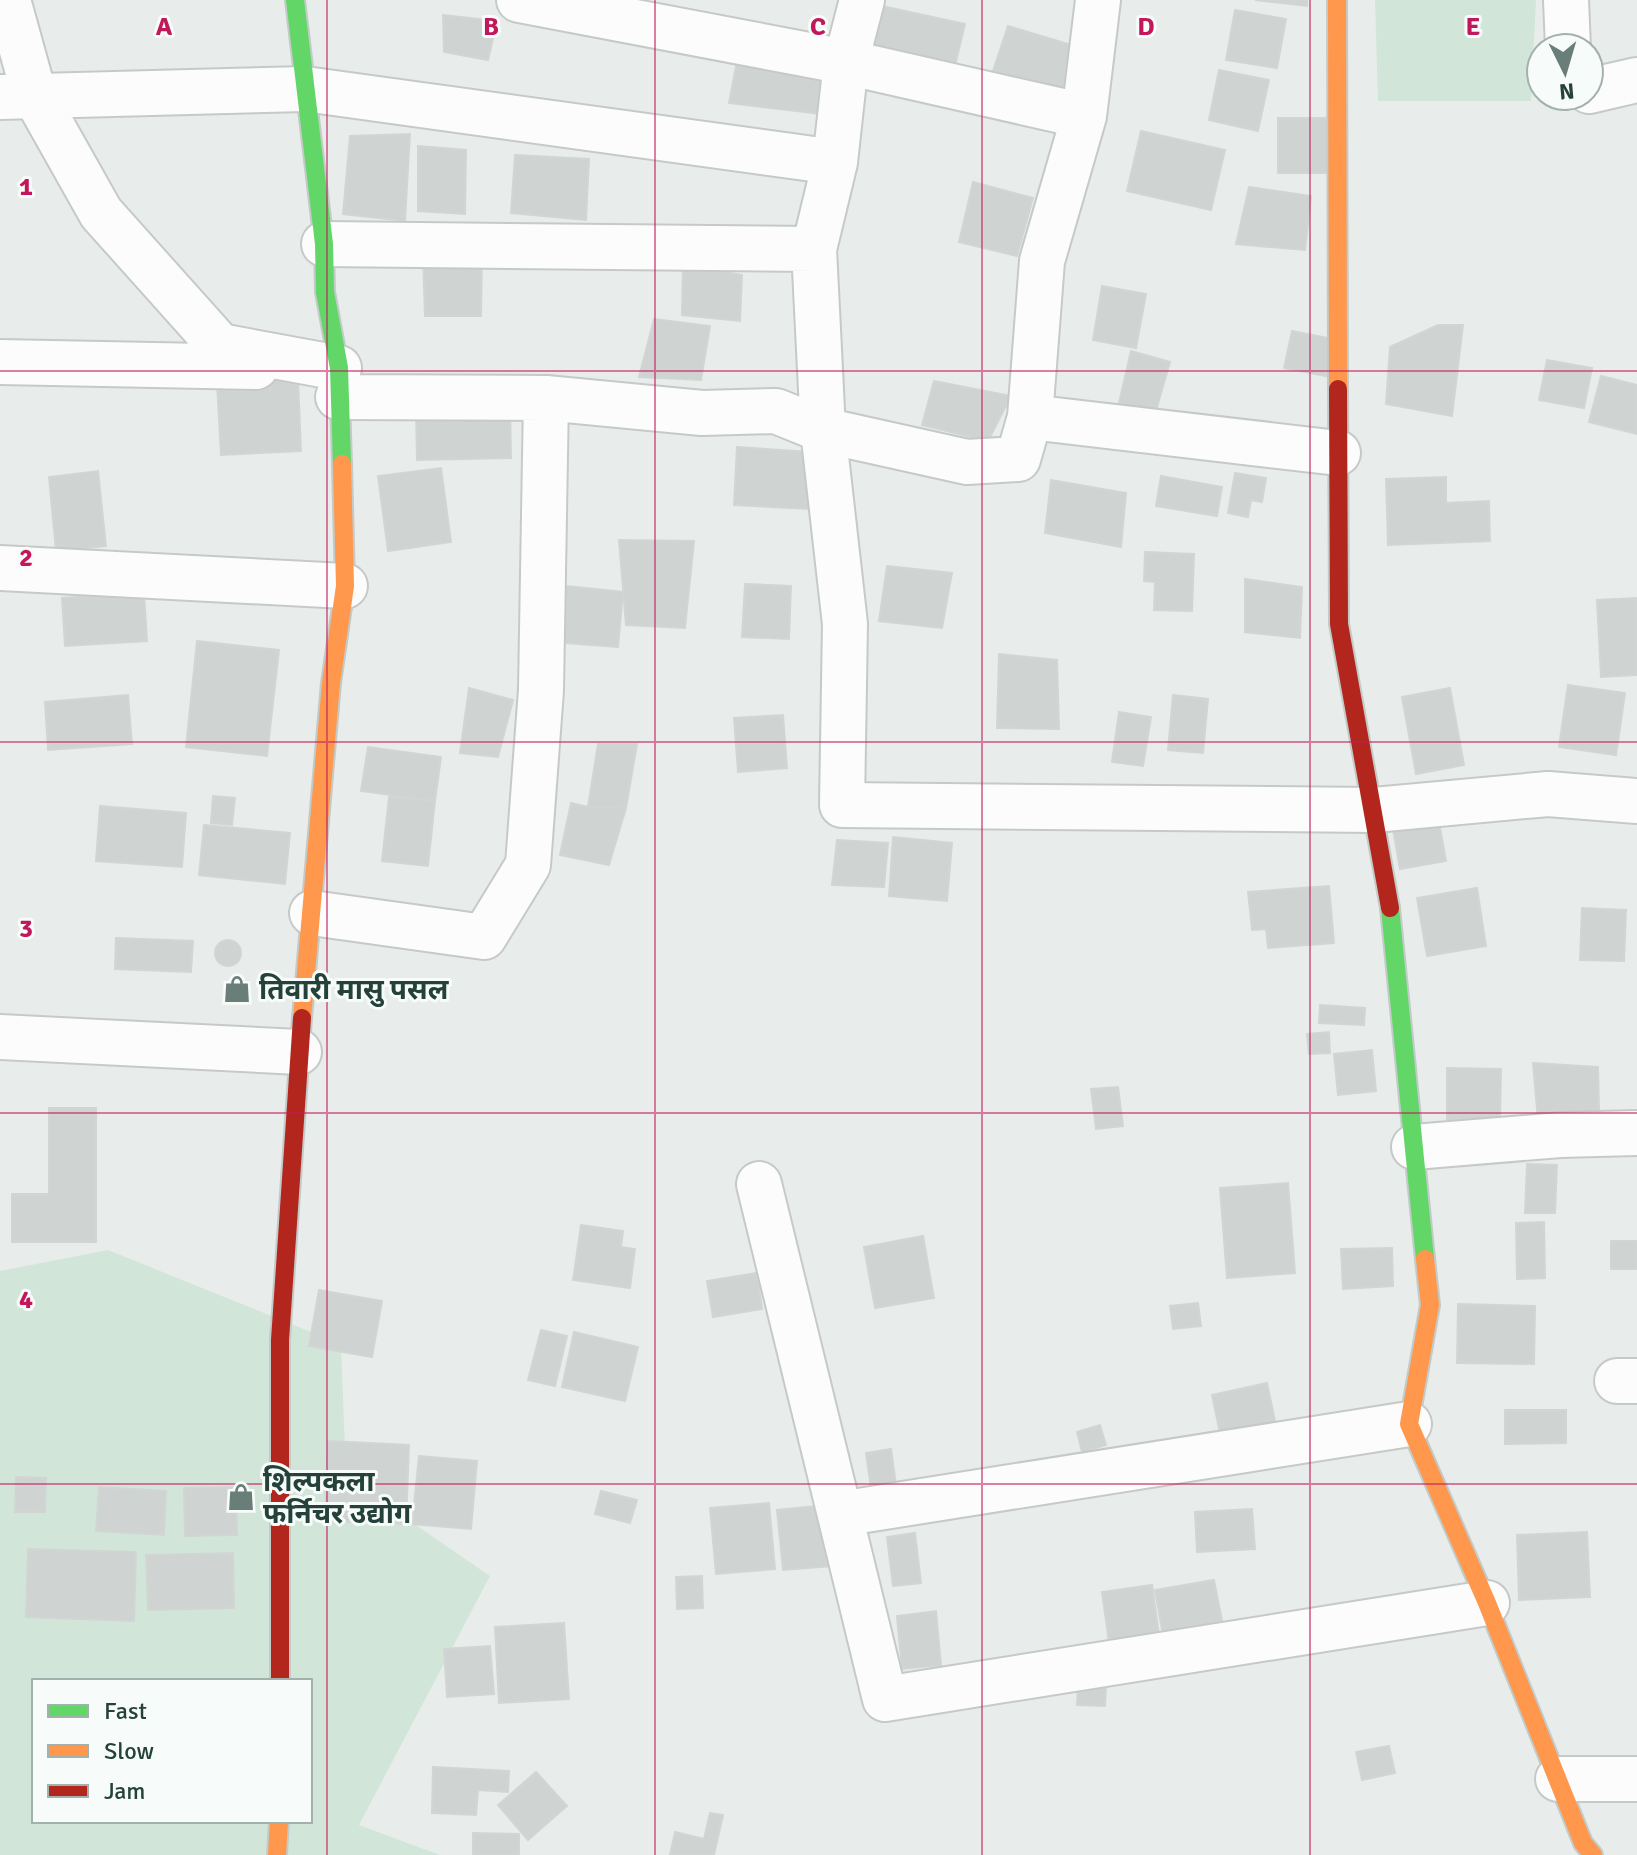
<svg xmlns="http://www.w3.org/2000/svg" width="1637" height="1855" viewBox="0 0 1637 1855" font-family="Signika,'Noto Sans Devanagari',sans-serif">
<rect width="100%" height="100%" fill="#e8edeb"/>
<path fill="#d1e6d8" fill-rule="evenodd" d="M1375 0H1536L1531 101H1378Z
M108 1250 341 1344 346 1477 490 1576 359 1825 440 1855H0V1271ZM34 1681H310V1821H34Z"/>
<path fill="#cfd4d2" stroke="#d1d6d4" stroke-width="2" d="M1255 0H1307V6Z
M882 6 965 24 953 74 871 56Z
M1235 10 1286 19 1277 68 1226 60Z
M443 15 497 21 488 60 444 52Z
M1008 26 1081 48 1067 97 990 80Z
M738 56 832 72 821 114 729 103Z
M1219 70 1269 80 1258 131 1209 120Z
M1278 118H1331V173H1278Z
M1141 131 1225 150 1211 210 1127 191Z
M410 134 405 221 343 214 350 136Z
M418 146 466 150 465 214 418 211Z
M515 155 589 159 586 220 511 213Z
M973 182 1033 198 1017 256 959 242Z
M1249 187 1311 196 1305 250 1236 244Z
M423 254 482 255 481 316H425Z
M683 264 742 275 740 321 682 315Z
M1102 286 1146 294 1136 348 1093 340Z
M654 319 710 326 701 380 639 377Z
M1438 325H1463L1452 416 1386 404 1390 347Z
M1292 331 1333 339 1326 376 1284 368Z
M1131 351 1170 362 1155 414 1119 403Z
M1547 360 1592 368 1584 408 1539 400Z
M1601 376 1637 385V434L1589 422Z
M298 379 301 451 221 455 217 383Z
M934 381 1011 396 988 441 922 425Z
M510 409 511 458 417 460 416 410Z
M737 447 810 452 809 509 734 505Z
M441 468 451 542 388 551 378 476Z
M98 471 106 546 56 551 49 477Z
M1235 473 1266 478 1262 502 1251 500 1248 517 1228 513Z
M1161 476 1222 487 1217 516 1156 506Z
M1446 477V503L1489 501 1490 541 1388 545 1386 479Z
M1051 480 1126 493 1121 547 1045 533Z
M619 540 694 541 685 628 626 625Z
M1145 552 1194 554 1192 611 1154 610 1155 582 1144 581Z
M887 566 952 573 942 628 879 621Z
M1245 579 1302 587 1300 638 1245 632Z
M745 584 791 586 789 639 742 637Z
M556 585 623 592 618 647 552 642Z
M144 593 147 641 65 646 62 598Z
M1637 598V675L1601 677 1597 600Z
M197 641 279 650 267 756 186 747Z
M999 654 1057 660 1059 729 997 728Z
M1568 685 1625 693 1616 755 1559 747Z
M469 688 513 700 498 757 460 753Z
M1450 688 1464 765 1416 774 1402 697Z
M128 695 132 744 48 750 45 702Z
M1173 695 1208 699 1203 753 1168 750Z
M1119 712 1151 717 1143 766 1112 762Z
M783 715 787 768 738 772 734 718Z
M598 744H637L626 808 588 807Z
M368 747 441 757 435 801 361 791Z
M213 796 235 798 232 825 211 823Z
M389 797 435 801 428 866 382 861Z
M571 803 588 807 626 808 609 865 560 855Z
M100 806 186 813 182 867 96 861Z
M1439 822 1446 861 1400 869 1393 829Z
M204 825 290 833 285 884 199 875Z
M893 837 952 843 947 901 889 896Z
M837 840 888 843 884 887 832 885Z
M1329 886 1334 943 1268 948 1266 929 1252 930 1248 892Z
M1477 888 1486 946 1427 956 1417 898Z
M1582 908 1626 910 1624 961 1580 960Z
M116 938 193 941 191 972 115 969Z
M215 953a13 13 0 1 1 26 0a13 13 0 1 1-26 0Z
M1320 1005 1365 1008 1364 1025 1319 1023Z
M1329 1032 1330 1053 1309 1054 1307 1034Z
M1372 1050 1376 1091 1338 1095 1334 1054Z
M1533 1063 1598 1067 1599 1110 1538 1120Z
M1447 1068 1501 1069 1500 1120 1447 1119Z
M1118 1087 1123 1126 1096 1129 1091 1089Z
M49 1108H96V1242H12V1194H49Z
M1527 1164 1557 1165 1555 1213H1525Z
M1288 1183 1295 1273 1227 1278 1220 1188Z
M1544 1222 1545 1278 1517 1279 1516 1223Z
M581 1225 623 1231 621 1247 635 1249 630 1288 573 1280Z
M923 1236 934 1298 875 1308 864 1247Z
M1611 1241H1637V1269H1611Z
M1392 1248 1393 1286 1343 1289 1341 1249Z
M757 1273 762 1309 713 1317 707 1281Z
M319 1290 382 1301 372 1357 309 1346Z
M1198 1303 1201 1326 1173 1329 1170 1306Z
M1458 1304 1535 1306 1534 1364 1457 1363Z
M541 1330 567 1336 555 1386 528 1380Z
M574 1332 638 1347 625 1401 562 1387Z
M1267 1383 1278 1435 1223 1447 1212 1395Z
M1505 1410H1566V1443L1505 1444Z
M1100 1425 1106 1445 1082 1452 1077 1432Z
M328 1441 409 1445 406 1524 325 1521Z
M891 1449 897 1492 872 1495 866 1453Z
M419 1456 477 1461 471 1529 412 1524Z
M16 1477 46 1478 45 1512H15Z
M99 1487 166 1491 164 1535 96 1531Z
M236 1487 237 1535 185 1536 184 1488Z
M601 1491 637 1500 630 1523 595 1514Z
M769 1503 775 1569 716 1574 710 1508Z
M826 1505 832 1566 783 1570 777 1510Z
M1252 1509 1255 1549 1197 1552 1195 1512Z
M1587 1532 1590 1597 1519 1600 1517 1535Z
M915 1533 921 1583 893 1586 887 1537Z
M28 1549 136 1552 134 1621 26 1617Z
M233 1553 234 1608 148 1610 146 1555Z
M702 1576 703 1608 677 1609 676 1577Z
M1214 1580 1224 1631 1164 1641 1155 1590Z
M1152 1585 1161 1649 1111 1656 1102 1592Z
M936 1611 941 1665 902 1669 897 1616Z
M564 1623 569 1699 499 1703 495 1627Z
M490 1646 494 1694 447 1697 444 1649Z
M1078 1686H1106L1105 1706 1077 1705Z
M1389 1746 1395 1773 1362 1780 1356 1752Z
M433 1767 509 1771 508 1792 478 1790 476 1815 432 1813Z
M536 1772 567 1806 528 1840 498 1805Z
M710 1813 723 1815 714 1855H670L675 1832 704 1839Z
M473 1833 519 1834V1855H473Z"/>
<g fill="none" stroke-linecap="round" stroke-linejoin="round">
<g stroke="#c5cac8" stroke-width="48">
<path id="street" d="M8 0 34 94 101 213 220 346 339 368
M519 0 846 62 835 162 814 249 823 430 845 624 842 805 1374 810 1548 794 1637 801
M862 0 846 62 1084 116
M1098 0 1084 116 1042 261 1030 417 1338 453
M1566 0 1568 48
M1589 91 1637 80
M0 97 305 89 835 162
M324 244 814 249
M0 362 256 367
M338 397 546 398 702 413 776 411 823 430 967 462 1018 459 1030 417
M0 568 345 586
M312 913 484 937 528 865 541 690 546 398
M0 1037 299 1052
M1414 1147 1560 1135 1637 1133
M759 1184 885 1699 1487 1603
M1617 1381H1637
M840 1514 1409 1424
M1558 1779H1637"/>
</g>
<g stroke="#c3cbc8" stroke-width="22">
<path id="fast" d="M295 0 324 244 325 292 339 368 342 464
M1390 908 1425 1259"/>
</g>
<g stroke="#c3cbc8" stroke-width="22">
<path id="slow" d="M1337 0 1338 389
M302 1018 331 683 345 586 342 464
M1425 1259 1430 1305 1409 1424 1487 1603 1583 1843 1593 1855
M277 1855 279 1821"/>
</g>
<g stroke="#c3cbc8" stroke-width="22">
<path id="jam" d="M1338 389 1339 624 1390 908
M280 1681V1340L302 1018"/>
</g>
<use href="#street" stroke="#fcfcfc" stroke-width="44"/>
<use href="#fast" stroke="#63d668" stroke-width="18"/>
<use href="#slow" stroke="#ff974d" stroke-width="18"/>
<use href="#jam" stroke="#b3261e" stroke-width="18"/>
</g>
<path fill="none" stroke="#c2185b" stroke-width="2" stroke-opacity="0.55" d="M327 0V1855M655 0V1855M982 0V1855M1310 0V1855M0 371H1637M0 742H1637M0 1113H1637M0 1484H1637"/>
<defs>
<g id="shop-bare" transform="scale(2.16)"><path d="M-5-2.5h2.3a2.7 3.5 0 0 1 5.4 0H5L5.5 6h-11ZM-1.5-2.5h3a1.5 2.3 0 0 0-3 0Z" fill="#697e78" stroke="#f7fbf9" stroke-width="2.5" paint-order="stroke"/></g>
</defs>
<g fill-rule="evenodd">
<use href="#shop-bare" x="237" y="989"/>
<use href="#shop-bare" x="241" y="1497"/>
</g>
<g text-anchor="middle" stroke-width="6" stroke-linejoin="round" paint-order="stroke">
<g font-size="28" font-weight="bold" fill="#24423a" stroke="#f7fbf9" text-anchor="start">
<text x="259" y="999">तिवारी मासु पसल</text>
<text x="263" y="1491">शिल्पकला<tspan x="263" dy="32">फर्निचर उद्योग</tspan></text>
</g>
</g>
<g font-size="26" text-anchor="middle" font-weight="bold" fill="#c2185b" stroke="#f7fbf9" stroke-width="6" stroke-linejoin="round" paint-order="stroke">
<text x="164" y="35">A</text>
<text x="491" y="35">B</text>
<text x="818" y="35">C</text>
<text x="1146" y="35">D</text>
<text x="1473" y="35">E</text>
<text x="26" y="195">1</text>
<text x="26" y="566">2</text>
<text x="26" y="937">3</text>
<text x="26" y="1308">4</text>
</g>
<rect x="32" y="1679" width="280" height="144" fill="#f7fbf9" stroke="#a3b1ad" stroke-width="2"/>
<rect x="48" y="1705" width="40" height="12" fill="#63d668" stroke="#a3b1ad" stroke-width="2"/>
<text x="104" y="1719" font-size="24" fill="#24423a">Fast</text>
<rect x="48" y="1745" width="40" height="12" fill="#ff974d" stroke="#a3b1ad" stroke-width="2"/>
<text x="104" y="1759" font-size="24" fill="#24423a">Slow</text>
<rect x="48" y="1785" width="40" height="12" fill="#b3261e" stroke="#a3b1ad" stroke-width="2"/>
<text x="104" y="1799" font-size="24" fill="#24423a">Jam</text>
<g transform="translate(1565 72) rotate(175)"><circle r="38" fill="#f7fbf9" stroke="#a3b1ad" stroke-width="2"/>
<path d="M0-6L14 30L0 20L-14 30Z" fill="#697e78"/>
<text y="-12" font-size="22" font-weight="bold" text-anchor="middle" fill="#24423a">N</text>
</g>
</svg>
